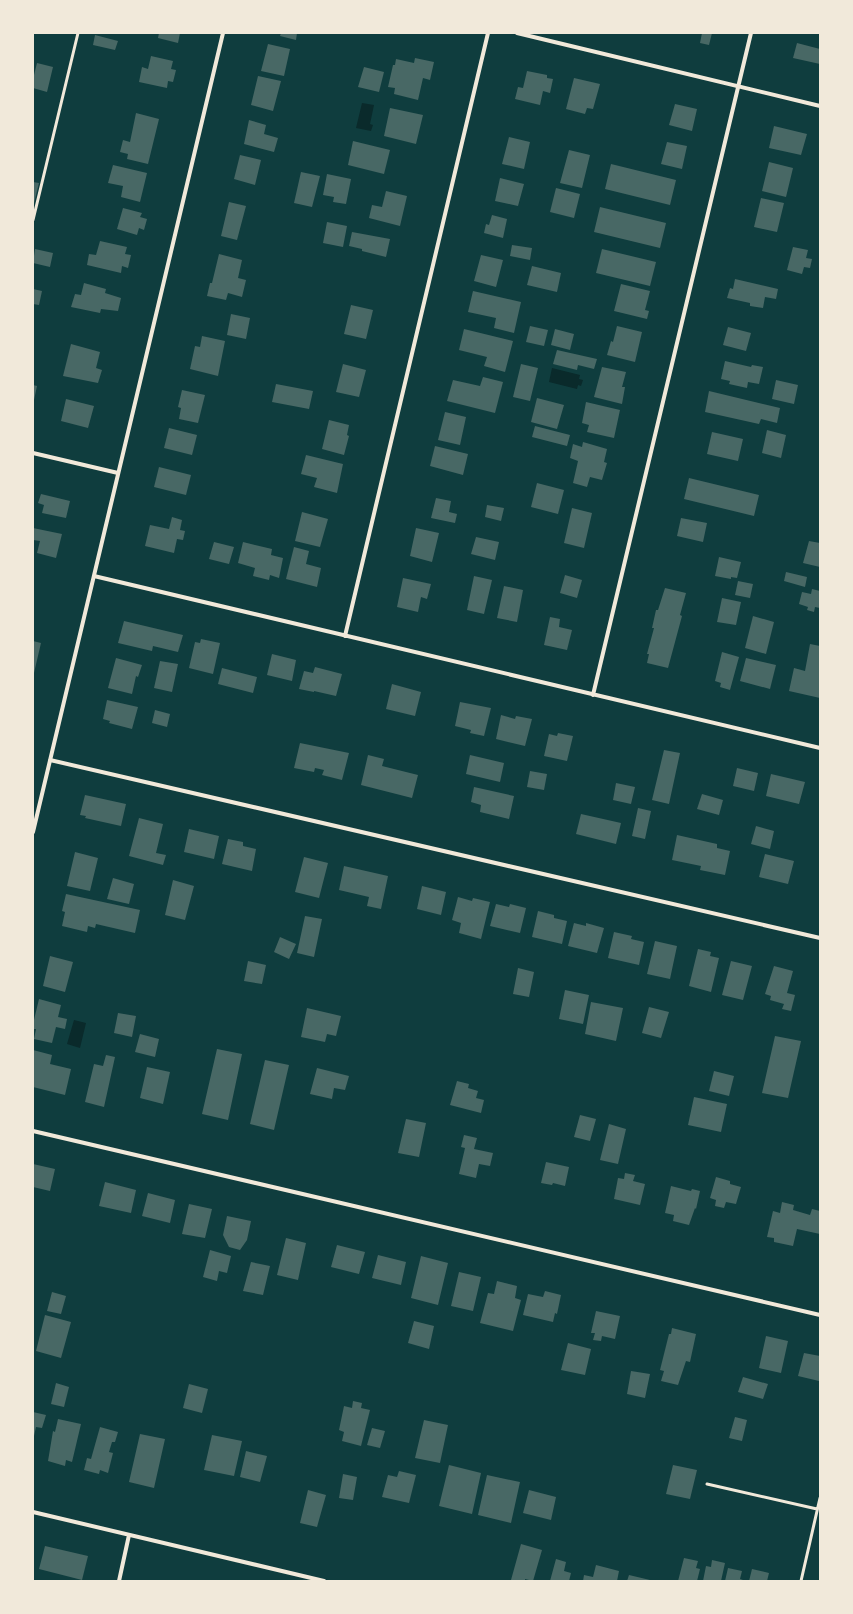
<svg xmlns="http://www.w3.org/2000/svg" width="853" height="1614" viewBox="0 0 853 1614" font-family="'Source Sans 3',sans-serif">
<rect width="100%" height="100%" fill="#0f3d3e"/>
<path fill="#0a2a2b" d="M362 103 374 105 370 124 373 125 371 131 356 128Z
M552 368 580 375 579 379 583 380 581 386 578 385 577 389 549 382Z
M74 1020 86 1023 80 1048 67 1044Z"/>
<path fill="#486865" d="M159 33H180L178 43 158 38Z
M281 33H297L296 40 280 36Z
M702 33H712L709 45 700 43Z
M95 35 118 41 115 50 93 45Z
M797 43 820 49V64L793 58Z
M268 44 290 49 284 76 261 71Z
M151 56 173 61 171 69 176 70 173 82 168 81 167 88 139 82 142 67 148 69Z
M415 58 434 62 430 80 423 78 418 100 394 94 395 88 388 87 393 65H395L396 59 414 63Z
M37 63 53 67 47 92 33 88V79Z
M364 67 384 72 379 92 358 87Z
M527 71 547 75V78L553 79 550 93 543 91 540 105 515 99 518 87 523 88Z
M258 76 281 81 273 111 251 105Z
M574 78 600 84 593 109 587 108 585 114 566 109Z
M675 104 697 109 692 131 669 125Z
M390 108 423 115 416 144 384 136Z
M136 113 159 119 148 164 127 159 128 154 120 152 123 140 130 142Z
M249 120 266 125 264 134 278 138 274 152 244 144Z
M774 126 807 134 801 155 769 148Z
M509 137 530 142 524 169 502 164Z
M353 141 390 150 384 174 348 165Z
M667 142 687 146 682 169 661 164Z
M569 150 590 155 582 188 560 183Z
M240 155 261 160 255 185 234 179Z
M769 162 793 168 786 197 762 191Z
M611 164 676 180 670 205 605 189Z
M113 165 147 173 140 202 121 197 123 186 108 183Z
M301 172 320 176 312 207 294 203Z
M327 174 351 179 346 204 333 202 334 197 323 195Z
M500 178 524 184 518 206 495 201Z
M33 182 39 183 34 203H33Z
M556 188 580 194 574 218 550 212Z
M386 191 407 196 400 226 369 218 372 205 382 207Z
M761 198 784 203 777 232 754 227Z
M229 202 246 206 237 240 221 236Z
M600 207 666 223 660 248 594 232Z
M123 208 142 213 140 217 147 219 144 230 139 228 137 235 117 229Z
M492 215 507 219 503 238 484 233 486 224 489 225Z
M327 222 347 226 343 247 323 243Z
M352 232 390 239 386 257 362 251V249L349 246Z
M100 241 127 247 125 254 131 255 128 268 122 266 121 273 87 265 89 254 96 255Z
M512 245 532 248 530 260 510 256Z
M793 247 808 250 806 258 812 259 810 268 804 267 802 274 787 270Z
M35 249 53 253 50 267 33 263Z
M602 249 656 262 650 286 596 273Z
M219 254 242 260 238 278 246 280 242 297 228 293 226 300 207 296 210 283H212Z
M481 255 503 260 496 287 474 281Z
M532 266 561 273 557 292 527 285Z
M735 279 778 289 776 299 765 297 763 308 750 306V303L727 298 730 288 733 289Z
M84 283 106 289 105 293 121 298 118 311 101 309 100 313 71 307 75 294 81 295Z
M621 284 650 291 645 310 649 311 647 319 614 311Z
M33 289 42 291 39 305 33 304Z
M473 291 521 302 514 333 494 328 496 318 468 312Z
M351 305 373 310 366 339 344 334Z
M231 314 250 318 246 339 227 335Z
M530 326 548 330 544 346 526 342Z
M617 326 642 332 635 362 607 355 611 341 613 342Z
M728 327 751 333 746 351 723 345Z
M464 329 513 341 505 372 484 366 487 357 459 350Z
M555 329 574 334 570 350 551 345Z
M202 336 225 341 218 376 190 369 195 346 200 347Z
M71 344 100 352 96 368 102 370 98 383 63 376Z
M557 350 597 359 594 369 578 365 577 370 553 364Z
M725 361 751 367 752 365 763 367 759 384 748 382 747 388 729 384 730 381 721 379Z
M343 364 366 370 359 397 336 392Z
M521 364 538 368 530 401 513 397Z
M602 367 626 372 622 387H625L622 404 594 397Z
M483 377 503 382 495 413 447 401 453 380 480 386Z
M776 380 798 385 794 404 772 399Z
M276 384 313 391 309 409 272 402Z
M33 385 37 386 34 400H33Z
M182 390 205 395 198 423 179 419 181 408 178 407Z
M709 391 780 408 777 423 761 419 759 424 705 412Z
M537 398 564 405 557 429 531 422Z
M66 399 94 406 88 428 61 421Z
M586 402 620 410 614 438 587 432 589 425 582 423Z
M445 412 466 417 460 445 438 440Z
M329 420 349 425 347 435 349 436 344 455 322 449Z
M535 426 570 435 567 446 532 437Z
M169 428 197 435 192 455 164 448Z
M767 430 786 435 781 458 762 453Z
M712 432 743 439 738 461 707 454Z
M583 442 607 449 604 462 607 463 602 480 590 477 587 487 573 483 578 461 570 458 573 444 582 447Z
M435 446 468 454 463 475 430 466Z
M306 455 343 464 337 493 314 487 317 478 301 474Z
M159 467 191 475 186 495 154 487Z
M689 478 759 495 754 516 684 499Z
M537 483 564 490 558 514 531 507Z
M41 494 70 501 66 518 42 513 44 505 38 503Z
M436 498 451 501 449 512 457 514 455 523 431 518Z
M487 505 504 508 501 521 485 517Z
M572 508 592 513 584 548 564 543Z
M302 512 328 519 320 547 295 541Z
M172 517 182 520 180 530 185 531 183 540 177 539 174 553 145 546 150 525 169 529Z
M681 518 707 523 703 542 677 536Z
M33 528 62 534 56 558 37 553 40 541 33 540Z
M416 528 439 533 432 562 410 556Z
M476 537 499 542 495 560 471 554Z
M809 541 820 543V567L803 563Z
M214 542 234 547 229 564 209 559Z
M243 542 272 549 271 555 283 558 279 578 270 575 269 580 253 576 255 568 238 563Z
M294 547 309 551 306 564 321 568 317 587 286 579Z
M719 557 741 562 737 578 731 577V579L715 576Z
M786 572 807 577 805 587 784 581Z
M565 575 582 580 577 598 560 593Z
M474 576 492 580 484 614 467 610Z
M403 578 431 584 427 599 421 597 418 612 397 607Z
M738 581 753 584 750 598 735 595Z
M504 586 523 590 517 622 497 618Z
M665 588 686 593 680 615 682 616 668 668 647 663 649 654H647L654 628H652L656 610H658Z
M812 589 820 591V608L815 607 814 612 807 610 808 607 799 604 802 592 811 594Z
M722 598 741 602 736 625 717 622Z
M753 616 774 622 766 654 745 648Z
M550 617 560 619 559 627 572 630 567 650 544 645Z
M124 621 183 635 178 652 153 646 152 651 118 643Z
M201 639 220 643 213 674 189 668 195 642 200 643Z
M33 641 41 643 34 673H33Z
M810 644 820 646V698L789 691 794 668 805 671Z
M722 652 739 657 730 690 720 687 721 683 715 681Z
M272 654 296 660 292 681 267 675Z
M116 658 142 665 138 677 136 676 132 694 108 688Z
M746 658 776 665 770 689 740 681Z
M160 661 178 664 172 692 154 688Z
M315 667 342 674 336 696 314 691V692L299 689 304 671 313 673Z
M222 668 257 677 253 693 218 684Z
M392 684 421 692 415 716 386 709Z
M107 700 138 707 132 729 109 723 110 721 103 719Z
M460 702 491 708 484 736 470 733 471 730 455 726Z
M155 710 170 714 167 727 152 723Z
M501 715 515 719 516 716 532 719 525 746 496 739Z
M558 733 573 736 567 761 544 756 549 734 557 736Z
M300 743 349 753 342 780 322 775 324 770 315 768 314 772 294 768Z
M664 750 680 753 669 804 652 800Z
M368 755 384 759 382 766 418 775 412 798 361 785Z
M470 755 504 763 500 782 466 774Z
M737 768 758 773 754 791 733 786Z
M530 771 547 774 544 790 527 787Z
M771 774 805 782 799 804 766 796Z
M616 783 635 787 631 804 613 800Z
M474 787 514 796 509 819 480 812 481 805 471 802Z
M702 794 723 800 719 815 697 809Z
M85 795 126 804 121 826 85 818 86 816 80 815Z
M638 808 651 811 645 839 632 836Z
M581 814 621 823 616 844 576 834Z
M139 818 163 824 156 853 166 855 163 865 129 856Z
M756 826 774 831 770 849 751 844Z
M189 829 219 836 214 859 184 852Z
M677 835 717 844V848L730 851 725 875 700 870 701 866 672 860Z
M228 839 243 842V846L256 849 252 871 222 864Z
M75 852 98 858 90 891 67 886Z
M765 854 794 861 788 884 759 877Z
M304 857 328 863 319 898 295 892Z
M344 866 388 876 381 909 367 906 369 897 339 890Z
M113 878 134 884 129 904 107 899Z
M173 880 194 886 185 920 165 915Z
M422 886 446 892 441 915 417 909Z
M66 894 140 910 135 933 96 924 95 928 88 926 87 932 62 926 65 912 62 911Z
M458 897 472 901 473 898 490 902 481 939 459 933 461 923 452 920Z
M496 904 509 907 510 904 526 908 520 933 490 926Z
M538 911 554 915V918L567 921 562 944 532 937Z
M305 916 322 919 314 957 297 953Z
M574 923 586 926V923L604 928 597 953 568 946Z
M614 932 632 936 631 939 644 942 639 965 608 958Z
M280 937 296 944 289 959 274 952Z
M655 941 677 946 670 979 647 974Z
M698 949 711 952 710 956 719 958 711 992 689 986Z
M50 956 73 962 65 992 43 986Z
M248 961 266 965 262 984 244 981Z
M731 961 752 966 743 1000 722 995Z
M774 966 793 971 787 993 795 995 791 1011 782 1009 784 1004 770 1000 771 996 765 994Z
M518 968 534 972 529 997 513 994Z
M565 990 589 995 583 1024 559 1019Z
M39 999 61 1005 58 1017 67 1019 65 1029 56 1027 52 1043 34 1039 36 1029H33V1024Z
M591 1002 623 1008 616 1041 585 1034Z
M649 1007 669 1012 661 1038 642 1033Z
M307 1008 341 1016 336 1036 327 1034 325 1042 301 1037Z
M118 1013 136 1016 132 1037 114 1033Z
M140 1034 159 1039 155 1057 135 1052Z
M775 1036 801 1041 788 1098 762 1093Z
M217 1049 242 1054 228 1120 202 1114Z
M33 1050 52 1055 50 1064 71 1069 65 1095 33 1087Z
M106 1055 115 1057 104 1107 85 1102 94 1064 103 1066Z
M265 1060 289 1065 274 1130 250 1124Z
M147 1067 170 1072 163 1104 140 1098Z
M317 1068 349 1076 345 1090 334 1088 332 1099 310 1094Z
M714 1071 734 1076 729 1096 709 1091Z
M457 1081 469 1084 468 1088 478 1091 476 1098 484 1100 481 1113 450 1105Z
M694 1097 727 1104 721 1132 688 1125Z
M580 1115 596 1119 590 1141 574 1137Z
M406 1119 426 1123 419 1157 398 1153Z
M609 1124 626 1129 618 1164 600 1160Z
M464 1135 477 1138 474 1149 493 1153 490 1166 479 1164 476 1178 459 1174 465 1148 461 1147Z
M546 1162 569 1167 565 1186 553 1183 552 1185 541 1183Z
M33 1164 55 1169 50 1191 33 1187Z
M625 1173 635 1175 633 1181 645 1184 640 1205 614 1199 618 1178 624 1179Z
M716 1177 730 1181V1184L741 1187 736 1204 726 1202 724 1208 715 1206 716 1200 710 1198Z
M105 1182 136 1190 131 1213 99 1206Z
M671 1186 691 1191 692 1189 700 1191 696 1209 695 1208 689 1225 673 1221 674 1215 665 1213Z
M148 1193 175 1200 170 1223 142 1216Z
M782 1202 794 1205 793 1210 810 1215 812 1209 820 1211V1234L797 1229 793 1246 774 1242V1238L767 1237 773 1211 780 1213Z
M189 1204 212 1209 205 1238 182 1234Z
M227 1216 251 1221 247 1240 240 1250 229 1247 223 1235Z
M286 1238 306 1243 298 1280 277 1275Z
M337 1245 365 1252 359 1274 331 1267Z
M210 1250 231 1256 227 1273 219 1271 217 1281 203 1277Z
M378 1255 406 1262 401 1285 372 1278Z
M421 1256 448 1263 438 1305 411 1298Z
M251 1262 270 1266 263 1295 243 1291Z
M459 1272 481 1277 473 1311 451 1306Z
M497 1281 517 1286 515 1298 521 1300 513 1331 480 1323 488 1293 494 1294Z
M545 1291 561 1295 557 1314 555 1313 553 1322 523 1315 528 1294 543 1297Z
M52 1292 66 1296 61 1314 47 1311Z
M596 1311 620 1316 615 1339 602 1336 601 1341 593 1340 595 1333H591Z
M45 1315 71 1322 61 1358 36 1351Z
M414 1321 434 1326 429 1349 408 1343Z
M672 1328 696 1334 690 1362 686 1361 678 1385 661 1381 664 1371 660 1370 669 1334H671Z
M766 1336 788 1341 781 1373 759 1368Z
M568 1343 591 1349 585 1375 561 1370Z
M804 1353 820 1356 819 1381 798 1376Z
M631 1371 650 1374 645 1398 627 1394Z
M743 1377 768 1384 763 1399 738 1392Z
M56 1383 69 1387 64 1407 51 1404Z
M189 1384 208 1389 202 1413 183 1408Z
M353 1401 362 1403 361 1408 370 1410 361 1446 342 1441 344 1432 339 1430 344 1406 352 1408Z
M33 1412 46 1415 42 1428 36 1427 34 1436Z
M735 1417 747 1420 742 1441 729 1438Z
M58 1419 81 1424 72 1462 66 1460 65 1466 48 1461 53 1431 55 1432Z
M424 1420 448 1425 440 1463 415 1458Z
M100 1427 118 1432 115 1442H112L109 1452 113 1453 108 1473 100 1470 99 1474 84 1470 87 1458 91 1459Z
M372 1428 385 1431 380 1448 367 1445Z
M140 1434 165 1439 154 1488 129 1482Z
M212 1435 242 1441 234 1476 204 1470Z
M246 1451 267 1456 260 1482 240 1477Z
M449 1465 481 1473 472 1514 439 1506Z
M673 1465 697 1470 690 1499 666 1494Z
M399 1471 416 1475 409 1503 382 1497 388 1475 397 1477Z
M343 1474 357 1477 353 1500 339 1498Z
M487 1475 520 1482 511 1523 478 1515Z
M308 1490 326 1495 317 1527 300 1523Z
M529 1490 556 1497 551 1520 523 1513Z
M521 1544 542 1550 533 1581 525 1579V1581L511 1580Z
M45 1546 88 1556 82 1580 39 1569Z
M684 1558 698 1561 696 1568 700 1569 697 1581H678Z
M556 1559 566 1562 564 1571 571 1573 569 1581H550Z
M712 1560 725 1563 721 1581H703L706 1566 711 1567Z
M596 1565 619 1571 617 1581H583L584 1575 593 1577Z
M728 1568 742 1571 740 1579 743 1580V1581H725Z
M752 1569 769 1573 767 1581H749Z
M629 1575 650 1580 649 1581H627Z"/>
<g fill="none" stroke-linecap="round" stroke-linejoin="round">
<path stroke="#f1e9da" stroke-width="3" d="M33 220 78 33
M707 1484 817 1509
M801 1581 820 1498"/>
<path stroke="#f1e9da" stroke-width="4" d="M517 33 820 106
M33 453 118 473
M94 576 820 748
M345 636 488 33
M593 695 751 33
M50 760 820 938
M33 832 223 33
M33 1131 820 1315
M33 1512 324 1581
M119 1581 129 1535"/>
</g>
<rect width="853" height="1614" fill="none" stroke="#f1e9da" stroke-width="68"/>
</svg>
